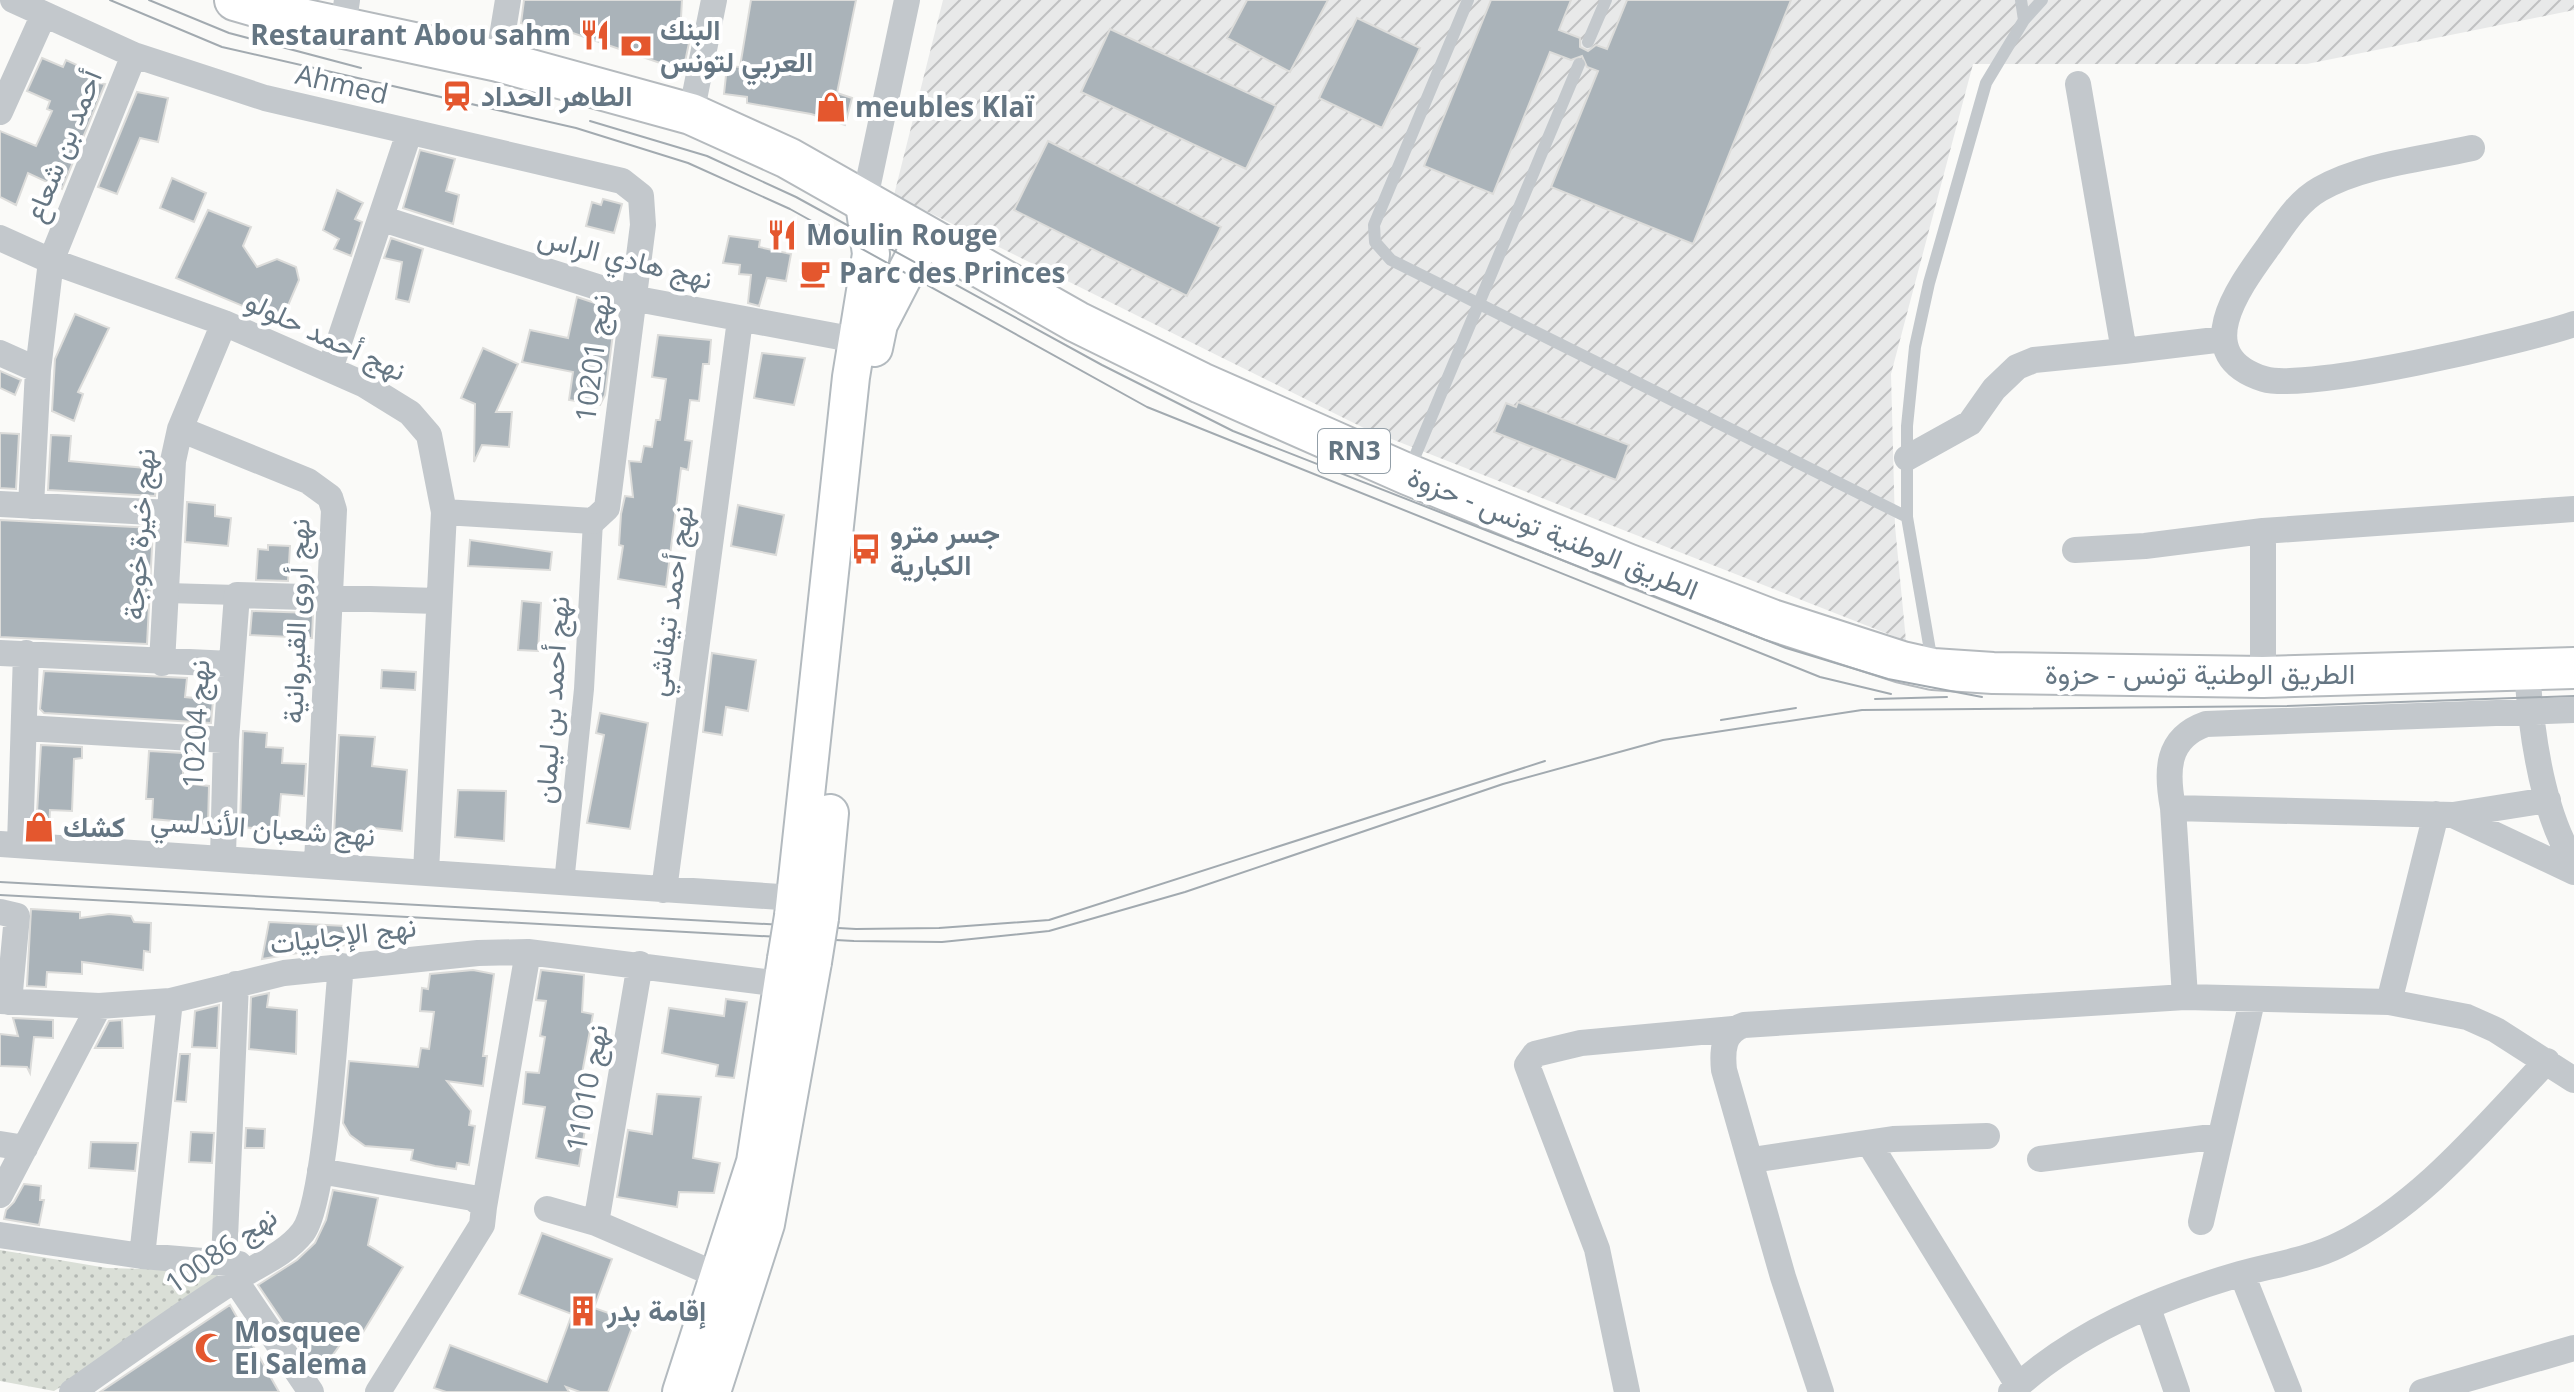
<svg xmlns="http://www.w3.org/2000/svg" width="2574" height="1392" viewBox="0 0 2574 1392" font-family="'Open Sans',Vazirmatn,sans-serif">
<defs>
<pattern id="industrial-furrows" width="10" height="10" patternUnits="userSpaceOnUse" patternTransform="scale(2)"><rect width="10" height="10" fill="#e8e9e9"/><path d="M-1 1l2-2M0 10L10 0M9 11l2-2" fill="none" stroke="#c0c1c2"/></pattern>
<pattern id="grass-dots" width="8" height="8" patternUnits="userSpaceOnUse" patternTransform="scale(2)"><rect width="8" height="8" fill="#dadfd7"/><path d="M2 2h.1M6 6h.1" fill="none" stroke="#b4b9b4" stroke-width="1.8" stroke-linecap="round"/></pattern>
</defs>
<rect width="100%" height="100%" fill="#fafaf8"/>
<path fill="url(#industrial-furrows)" d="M943 0H2574V10L2307 64H1973L1891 374 1895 526 1906 641 1366 429 894 195Z"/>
<path fill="url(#grass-dots)" d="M0 1250 107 1268 219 1271 212 1295 54 1391 0 1381Z"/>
<path fill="#aab3b9" stroke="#dcdcda" stroke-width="2" d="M524 0H682L680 35 690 38 684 67 666 65 567 31H551L521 23Z
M751 0H856L837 93 852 98 845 125 811 114 747 103V97L724 94 727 66 740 67Z
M1247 0H1328L1290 72 1227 38Z
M1491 0H1571L1559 30 1580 38V47L1588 51 1596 45 1607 49 1627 0H1791L1693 244 1551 187 1598 71 1587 67 1582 56 1571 60 1550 52 1493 194 1424 166Z
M1357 18 1420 48 1382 128 1319 98Z
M1110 29 1276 106 1246 169 1081 92Z
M42 58 63 67 66 60 101 76 98 83 105 84 62 189 28 173 16 205 0 197V131L36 146 52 111 47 109 50 101 27 91Z
M137 92 168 98 158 142 140 138 117 194 98 187Z
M1048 141 1221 227 1187 296 1014 210Z
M420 150 455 159 446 191 459 195 453 224 403 208Z
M172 178 206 193 194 222 160 208Z
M337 190 363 203 355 219 362 222 351 256 334 249 339 239 323 230Z
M603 199 622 204 614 233 586 226 592 202 601 205Z
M208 210 251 227 243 246 257 267 277 259 296 267 299 280 281 322 176 278Z
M729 236 760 240 759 247 791 254 786 281 767 278 759 306 748 303 751 275 739 274 740 265 723 263Z
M391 238 423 249 409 302 396 299 402 262 384 258Z
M577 297 616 310 605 395 600 405 569 400 573 372 522 362 530 330 568 338Z
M75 314 109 328 78 392 83 394 74 421 52 411 55 359Z
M658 335 711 340 709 364H703L699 401 690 400 685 440 692 441 688 470 681 468 666 587 618 579 623 546 619 545 621 514 625 496 633 497 629 461 641 462 644 446 652 447 656 420H660L666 379 652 377Z
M483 348 518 364 496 412H512L509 447 482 445 474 462 475 404 461 398Z
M762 353 805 358 794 405 754 398Z
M0 371 21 380 15 395 0 388Z
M1518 402 1629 445 1616 480 1494 432 1506 403 1516 407Z
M0 433 19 434 16 489 0 488Z
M51 435 71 436 69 461 157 469 155 496 48 490Z
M187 502 215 505V516L231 518 228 546 185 542Z
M738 505 784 515 776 555 731 546Z
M0 520 153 528 147 644 0 637Z
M470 540 552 552 550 570 468 566Z
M268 545 290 546 288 581 256 580 258 549 268 550Z
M522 601 541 603 538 651 518 650Z
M252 611 313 613 312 638 250 635Z
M712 653 756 660 748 711 726 707 722 735 703 732Z
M382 670 416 672 415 690 381 688Z
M44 671 187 678 185 697 213 700 211 723 44 713 40 709Z
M600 713 648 723 630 829 587 823 604 735 596 733Z
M243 731 267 733 266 747 283 748 282 763 306 764 304 796 281 794 278 830 240 827Z
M339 735 375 737 372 766 407 770 402 831 374 828 373 831H362V837L334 835Z
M41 745 82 747V758L74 759 72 811 50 810 49 831 36 830Z
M149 751 183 753V783L209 786 208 824 152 819 153 799H146Z
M458 790 506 791 504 841 455 837Z
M31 909 80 912V918L109 914 131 916 134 922 151 923 150 952 144 951 143 970 82 962V974L47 972 46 987 27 986Z
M269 922 345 926 346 945 262 959Z
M473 970 494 974 483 1056H487L483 1086 447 1081 471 1111 469 1125 475 1126 469 1165 457 1163 456 1169 435 1166 411 1160 413 1150 365 1146 350 1135 343 1123 349 1061 418 1067 421 1048 429 1049 434 1012 420 1011 422 988 428 989 430 974Z
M541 970 584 975 582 1012 593 1014 581 1079 580 1103 589 1105 579 1166 536 1158 545 1107 523 1104 526 1072 539 1073 545 1037 540 1036 546 1001 536 1000Z
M269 993 267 1007 297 1010 296 1054 249 1049 251 997Z
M726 999 747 1002 734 1078 716 1076 718 1065 662 1053 669 1008 724 1016Z
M219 1005 217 1048 192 1047 195 1011Z
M13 1018 53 1020V1038L34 1037 30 1073 27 1067 0 1066V1034L18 1036Z
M122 1020 123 1048H95L109 1021Z
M180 1054H190L186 1102 175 1101Z
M657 1094 701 1097 693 1158 720 1163 714 1193 679 1192 677 1207 617 1197 628 1130 652 1134Z
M246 1128 265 1129 264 1148H245Z
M191 1132 214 1133 212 1163 189 1162Z
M91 1142 138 1143 135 1171 89 1168Z
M24 1184 41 1186 40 1200H44L39 1225 4 1219 6 1210 14 1202Z
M333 1190 378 1198 368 1245 403 1267 362 1334 352 1328 330 1359 346 1367 319 1375 258 1285 297 1260 315 1243 326 1220Z
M542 1233 612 1259 594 1308 634 1322 608 1392H580L566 1387 569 1392H446L434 1388 450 1345 547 1382 572 1314 519 1294Z
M230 1305 279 1392H100Z"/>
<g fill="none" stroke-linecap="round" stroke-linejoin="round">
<g stroke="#b3babf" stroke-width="40">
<path id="secondary" d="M874 348 879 324 924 237
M793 916 851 377 871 254 864 203
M820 918 830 813
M681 1392 755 1162 786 959
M712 1392 766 1224 813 962"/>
</g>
<g stroke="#b5babe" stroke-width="44">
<path id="primary" d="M235 0 297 18 498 61 691 114 788 158 1077 322 1201 383 1407 474 1627 564 1772 620 1902 662 1933 669 1993 673 2263 677 2574 668"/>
</g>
<path stroke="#c3c8cc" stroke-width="12" d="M1468 0 1374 225 1375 242 1391 260 1907 517
M2021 0 2024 20
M1588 42 1606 0
M1410 468 1579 64
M1932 662 1907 517V426L1915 347 1929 283 1986 83 2024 20 2042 0"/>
<path stroke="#c3c8cc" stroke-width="20" d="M167 593 237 595
M564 883 584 689 593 521"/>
<path stroke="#c3c8cc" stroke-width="26" d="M13 0 134 55 265 98 622 181 641 196 643 225 607 508 593 521 444 512
M343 27 347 0
M498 61 508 0
M2078 84 2124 351 2224 339
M0 112 44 14
M691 114 714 0
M2472 148C2424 159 2364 164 2320 189 2297 202 2283 226 2268 247 2239 287 2188 355 2264 379 2307 392 2524 341 2574 324
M864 203 907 0
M383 219 632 298 856 340
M0 238 51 261 224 323 363 384 410 413 429 435 444 512 426 872
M0 353 38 370
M330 369 409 133
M180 429 308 481 330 497 334 510 317 863
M1907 458 1970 423 1994 389 2017 367 2034 360 2124 351
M0 504 170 513
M31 506 38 370 51 261 134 55
M2075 550 2145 546 2263 531
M0 653 231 664
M162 663 173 461 180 429 224 323
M2527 670C2531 729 2542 813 2574 863
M2263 677V531L2574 509
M25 728 226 740
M2173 808C2166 771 2166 738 2206 724L2574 710
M2453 815 2574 872
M0 844 810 899
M20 844 26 653
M223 857 226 740 237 595 437 601
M664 890 740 320
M0 912 17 916 9 1002
M2185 997 2173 808 2453 815 2548 800
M0 1001 99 1006
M2389 1002 2436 814
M1869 1143 2018 1385
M0 1144 25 1148
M2040 1159 2220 1136
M1752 1160 1893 1139 1987 1136
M320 1171 473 1198 484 1207 482 1225 378 1392
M0 1195 99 1006 170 1001 284 973 478 953 528 952 797 986
M484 1207 528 952
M547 1209 596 1223 733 1282
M2201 1222 2252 1001
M596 1223 640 964
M0 1235 142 1256 239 1264
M142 1256 170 1001
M224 1261 236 984
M2242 1274 2289 1392
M235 1280 311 1392
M2148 1308 2177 1392
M72 1392C125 1355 178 1316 233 1281 257 1265 285 1255 303 1232 326 1202 336 1015 341 966
M1627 1392 1597 1249 1527 1065 1535 1054 1581 1043 1733 1029
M1821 1392 1783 1277 1724 1070C1722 1050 1723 1032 1744 1025L2185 997 2389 1002 2467 1017 2496 1030 2574 1080
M2011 1392C2074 1333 2157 1298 2240 1274 2272 1265 2309 1260 2339 1245 2422 1204 2484 1127 2547 1061
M2422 1392 2574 1348"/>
<use href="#secondary" stroke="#fff" stroke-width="36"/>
<use href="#primary" stroke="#fff" stroke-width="40"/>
<path stroke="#a2aab0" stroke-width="2" d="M110 0 222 47 576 128 688 163 790 209 1147 407 1820 677 1891 694
M149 0 229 33 361 68
M590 121 707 156 796 197 1102 365 1233 431 1786 648 1888 679 1982 697
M1875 699 1947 697
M1721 720 1796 708
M0 882 856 929 939 928 1049 920 1545 761
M0 895 854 941 942 942 1049 931 1185 892 1503 784 1663 740 1862 710 2287 706 2574 696"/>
<g stroke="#b3babf" stroke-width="40" stroke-linecap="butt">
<path id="secondary-bridge" d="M786 959 793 916
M813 962 820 918"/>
</g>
<use href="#secondary-bridge" stroke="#fff" stroke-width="36"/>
</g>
<defs>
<g id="restaurant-bare" transform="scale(2.4)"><path d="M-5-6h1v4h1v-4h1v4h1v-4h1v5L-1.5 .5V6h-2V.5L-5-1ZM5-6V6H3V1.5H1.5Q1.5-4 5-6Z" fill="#e4572e" stroke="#fff" stroke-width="2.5" paint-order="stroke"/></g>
<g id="bank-bare" transform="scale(2.4)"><path d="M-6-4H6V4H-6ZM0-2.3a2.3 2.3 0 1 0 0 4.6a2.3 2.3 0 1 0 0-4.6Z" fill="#e4572e" stroke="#fff" stroke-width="2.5" paint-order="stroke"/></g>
<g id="station-bare" transform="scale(2.4)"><path d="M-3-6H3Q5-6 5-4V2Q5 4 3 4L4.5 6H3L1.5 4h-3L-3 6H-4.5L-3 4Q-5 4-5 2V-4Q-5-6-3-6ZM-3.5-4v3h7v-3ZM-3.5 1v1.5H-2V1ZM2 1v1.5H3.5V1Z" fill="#e4572e" stroke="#fff" stroke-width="2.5" paint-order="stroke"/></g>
<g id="shop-bare" transform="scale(2.4)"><path d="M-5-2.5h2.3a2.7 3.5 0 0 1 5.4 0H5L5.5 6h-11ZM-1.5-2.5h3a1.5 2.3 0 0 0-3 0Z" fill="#e4572e" stroke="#fff" stroke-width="2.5" paint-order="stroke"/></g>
<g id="cafe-bare" transform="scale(2.4)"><path d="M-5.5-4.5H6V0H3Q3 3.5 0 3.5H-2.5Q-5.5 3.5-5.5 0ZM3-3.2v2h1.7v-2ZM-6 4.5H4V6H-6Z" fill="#e4572e" stroke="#fff" stroke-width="2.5" paint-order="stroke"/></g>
<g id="bus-bare" transform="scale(2.4)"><path d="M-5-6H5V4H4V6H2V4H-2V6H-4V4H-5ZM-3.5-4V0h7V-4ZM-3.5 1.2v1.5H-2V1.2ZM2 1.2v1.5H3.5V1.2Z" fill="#e4572e" stroke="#fff" stroke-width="2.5" paint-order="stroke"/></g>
<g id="building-bare" transform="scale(2.4)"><path d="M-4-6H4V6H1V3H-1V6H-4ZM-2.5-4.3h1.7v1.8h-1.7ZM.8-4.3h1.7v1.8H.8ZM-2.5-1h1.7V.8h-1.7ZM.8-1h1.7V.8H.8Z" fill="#e4572e" stroke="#fff" stroke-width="2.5" paint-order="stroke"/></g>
<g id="mosque-bare" transform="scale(2.4)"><path d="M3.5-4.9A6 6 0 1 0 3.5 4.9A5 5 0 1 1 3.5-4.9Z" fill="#e4572e" stroke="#fff" stroke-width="2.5" paint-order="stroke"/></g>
</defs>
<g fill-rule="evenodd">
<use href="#restaurant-bare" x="595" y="35"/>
<use href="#bank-bare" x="636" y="46"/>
<use href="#station-bare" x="457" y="96"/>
<use href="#shop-bare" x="831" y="107"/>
<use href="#restaurant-bare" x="782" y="235"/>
<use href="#cafe-bare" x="815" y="273"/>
<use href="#bus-bare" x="866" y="549"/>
<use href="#shop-bare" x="39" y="827"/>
<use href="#building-bare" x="583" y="1311"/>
<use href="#mosque-bare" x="210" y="1348"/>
</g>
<g text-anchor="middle" stroke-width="8" stroke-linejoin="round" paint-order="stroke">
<rect fill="#fff" stroke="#939fa8" stroke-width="2" x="1318" y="429" width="72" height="44" rx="6"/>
<g font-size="26" font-weight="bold" fill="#657683">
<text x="1354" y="460">RN3</text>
</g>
<g font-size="28" font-weight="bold" fill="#657683" stroke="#fff" text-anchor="start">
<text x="660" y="40">البنك<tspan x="660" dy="32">العربي لتونس</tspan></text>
<text x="571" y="45" text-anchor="end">Restaurant Abou sahm</text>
<text x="481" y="106">الطاهر الحداد</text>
<text x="855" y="117">meubles Klaï</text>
<text x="806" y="245">Moulin Rouge</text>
<text x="839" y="283">Parc des Princes</text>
<text x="890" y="543">جسر مترو<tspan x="890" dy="32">الكبارية</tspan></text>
<text x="63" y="837">كشك</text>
<text x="607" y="1321">إقامة بدر</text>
<text x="234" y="1342">Mosquee<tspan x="234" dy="32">El Salema</tspan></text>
</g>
<g font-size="28" fill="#657683" stroke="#fff">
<text transform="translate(342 84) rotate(13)" y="10">Ahmed</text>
<text transform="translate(63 146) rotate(-68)" y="10">أحمد بن شعاع</text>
<text transform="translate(625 258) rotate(14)" y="10">نهج هادي الراس</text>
<text transform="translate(326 336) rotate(25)" y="10">نهج أحمد حلولو</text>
<text transform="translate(593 358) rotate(-83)" y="10">نهج 10201</text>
<text transform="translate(1553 533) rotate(22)" y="10">الطريق الوطنية تونس - حزوة</text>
<text transform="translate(139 534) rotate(-86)" y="10">نهج خيرة خوجة</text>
<text transform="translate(670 601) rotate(-82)" y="10">نهج أحمد تيفاشي</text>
<text transform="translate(296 621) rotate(-88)" y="10">نهج أروى القيروانية</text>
<text x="2200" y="684">الطريق الوطنية تونس - حزوة</text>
<text transform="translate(552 700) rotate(-86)" y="10">نهج أحمد بن ليمان</text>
<text transform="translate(196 724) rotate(-87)" y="10">نهج 10204</text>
<text transform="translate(263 828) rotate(4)" y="10">نهج شعبان الأندلسي</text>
<text transform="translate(343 935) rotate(-7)" y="10">نهج الإجابيات</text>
<text transform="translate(587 1088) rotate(-80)" y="10">نهج 11010</text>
<text transform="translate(221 1250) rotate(-35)" y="10">نهج 10086</text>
</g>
</g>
</svg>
